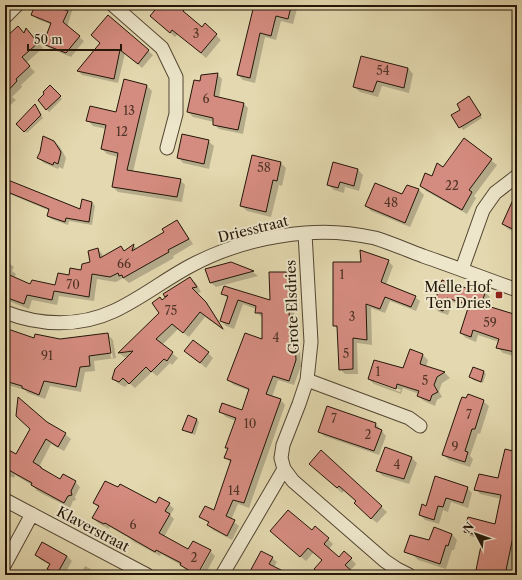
<svg xmlns="http://www.w3.org/2000/svg" width="522" height="580" viewBox="0 0 522 580" font-family="'Libre Caslon Text',serif">
<rect width="100%" height="100%" fill="#e3d8af"/>
<filter id="stains"><feTurbulence type="fractalNoise" baseFrequency=".005" numOctaves="4"/><feColorMatrix values="0 0 0 0 .2 0 0 0 0 .09 0 0 0 0 .02 0 0 0 .5 -.17"/></filter>
<radialGradient id="worn" r=".72"><stop offset=".6" stop-color="#630" stop-opacity="0"/><stop offset="1" stop-color="#630" stop-opacity=".3"/></radialGradient>
<path fill="#0003" fill-rule="evenodd" d="M36 5H74L67 27 84 41 71 57 49 48 44 43 52 25 37 19 32 14Z
M167 5H172L202 29 216 35 221 40 206 58 178 34 175 37 162 26Z
M254 5H298L293 24 281 21 276 40 265 37 255 83 243 80 238 75Z
M108 17 153 55 142 68 125 53 118 83 82 75 78 71 101 43Z
M24 34 31 35 43 48 26 63 35 72 21 85 22 87 12 97 16 100 5 110V39Z
M362 57 408 68 413 74 409 93 382 86 378 97 360 92 354 87Z
M218 75 222 79 219 98 244 104 248 108 243 134 219 129 214 124V122L193 117 188 112 202 76Z
M147 86 152 91 133 172 180 180 185 185 182 202 118 192 113 187 118 157 107 154 102 149 106 129 93 126 87 120 117 113Z
M50 87 62 99 49 112 39 100Z
M471 100 482 118 463 130 453 116 461 110Z
M35 105 43 118 27 133 17 124Z
M465 140 497 165 474 196 476 198 467 214 426 191 421 185 444 168Z
M54 141 60 147 66 158 63 169 59 167 58 169 44 163 38 158Z
M208 141 214 146 209 169 183 163 178 157Z
M281 163 286 168 282 186 279 185 271 217 247 211 241 206Z
M358 170 363 175 359 191 345 187 344 193 334 190 328 185Z
M5 180 81 210 83 201 92 202 95 206 92 225 69 221 68 225 51 219 48 216 50 211 5 192Z
M407 186 419 190 424 195 410 227 371 211 366 206 402 195Z
M517 205V233L508 229 503 224Z
M177 221 182 227 193 244 173 256 174 258 129 283 123 278 116 282 97 279 94 301 59 296 57 305 32 300 29 309 6 300 5 301V260L14 267 12 271 16 274 14 278 31 285 55 286 70 276 82 271 91 263 98 249 103 255 104 257 121 247 125 251 134 246 137 249 165 233Z
M388 261 393 266 386 285 415 297 420 301 416 311 390 301 385 313 371 308 372 345 357 343 358 374H345L340 369 338 330 334 325Z
M231 263 253 272 258 276 216 287 210 282Z
M288 273 293 278 295 344 300 349 301 366 294 385 278 380 272 397 280 399 285 405 249 508 238 504 231 520 239 526 232 540 213 530 208 525 209 523 201 517 214 512 231 463 225 457 228 449 227 447 236 421 226 417 221 412H243L250 391 234 385 228 380 263 340V318L256 312V309L243 304 234 329 226 326 221 321 228 299 223 293 271 301Z
M190 278 196 283 201 292 196 294 211 309 225 331 205 317 189 337 178 329 162 345 178 358 172 365 170 363 157 376 152 372 135 388 129 383 125 387 119 384 113 379 128 357H124L119 353 160 313 162 301 167 298 166 296Z
M443 281 476 293 485 292 490 297 487 307 517 316V357L503 353 497 347 499 342 478 335 476 342 466 338 461 333 469 308 453 302 448 315 439 312 434 307Z
M5 329 35 339 60 340 107 334 113 340 116 358 94 361 95 371 85 372 81 392 50 386 45 399 28 393 25 390 11 386 5 381 8 368 5 365ZM108 339H110L113 358H111Z
M411 350 423 355 428 360 426 367 445 373 450 378 442 383 439 391 442 397 437 400 435 406 424 401 418 396 419 394 403 388 401 394 374 384 369 379 403 370ZM374 380 401 390 400 392 374 382Z
M186 351 208 353 213 358 206 368Z
M484 372 486 374 483 383 473 380 470 377Z
M483 401 489 406 480 434 478 433 470 456 473 459 470 467 449 460 443 455Z
M197 420 199 422 195 435 186 432 184 429Z
M47 422 65 434 71 439 64 451 51 444 39 467 60 480 75 482 80 487 75 497 76 500 73 501 70 508 37 491 32 485 15 475 14 478 5 474V450L16 455Z
M376 424 386 436 379 455 324 436 319 431Z
M385 448 412 458 417 463 409 484 383 476 377 471Z
M321 451 387 512 377 523 360 509 357 502 344 491 342 493 316 469Z
M517 453V543L510 575H481L477 570 483 539 470 536 465 531 496 525 501 499 480 494 476 489 499 479Z
M467 488 472 493 468 508 451 502 448 512 443 510 439 524 425 520 420 515 427 507Z
M94 503 169 504 174 509 170 515 174 519 164 537 189 550 209 551 196 575 186 570 181 565 161 554 160 556 134 542 129 538 110 527 109 529 98 523 93 518 99 508Z
M312 532 328 539 333 544 329 549 339 558 351 559 356 564 350 571 354 575H331L323 561 314 552 306 561 276 536Z
M452 534 457 540 454 550H452L446 569 418 560 412 554 430 542Z
M211 552 215 556 205 575H198Z
M36 555 67 556 72 561 64 575H45L50 565 41 560Z
M272 558 277 562 274 567 283 575H249Z
M85 566 101 575H80Z"/>
<path fill="#d58c80" stroke="#231608" d="M35 5H64L63 9 68 11 63 22 80 36 66 53 43 44 51 23 31 15Z
M159 5H188L183 11 202 27 205 23 217 34 201 53 172 30 170 33 150 16Z
M254 5H282L291 7 288 19 276 16 271 36 260 33 250 78 237 75Z
M108 15 149 50 138 64 120 50 114 79 77 71 100 43 91 35Z
M18 26 24 33 26 28 38 43 22 57 30 66 16 79 17 81 5 94V38Z
M361 56 408 68 404 88 377 81 373 92 353 87Z
M218 73 214 96 244 103 238 130 213 125V118L187 112 194 80 200 81 201 75Z
M124 79 147 85 127 170 181 179 177 197 112 187 118 153 101 149 106 125 86 121 90 106 116 112Z
M50 85 61 96 46 110 38 100 44 94 43 92Z
M469 96 481 115 459 128 451 115 460 110 457 104Z
M35 104 41 115 24 132 16 124Z
M182 134 209 140 204 164 177 158Z
M43 136 54 141 61 152 58 164 54 162 53 165 37 158 40 152Z
M464 138 492 159 469 190 472 192 462 210 420 186 425 173 432 176 437 163 443 167Z
M252 155 281 162 277 181 273 180 266 212 240 206Z
M333 162 358 169 354 186 340 182 338 188 327 185Z
M8 180 80 209 82 199 92 202 89 222 66 218 65 222 47 216 49 209 5 191Z
M375 183 402 194 407 185 419 189 405 223 365 206Z
M517 191V231L502 224Z
M177 220 189 239 168 250 169 252 123 278 122 275 119 276 118 273 110 277 92 274 89 297 54 291 52 300 27 295 24 304 5 297V273L30 284 32 280 55 285 58 273 69 275 70 268 81 270 82 264 90 262 88 251 98 248 100 258 121 246 124 251 134 244 132 251 164 232 162 229Z
M360 250 389 260 381 282 416 296 411 307 385 297 380 309 366 304 367 340 353 338V369L339 370 337 326H333V262H361Z
M231 262 254 271 210 283 205 269Z
M269 272H288L290 343H295L296 360 289 381 273 376 266 394 281 399 244 503 233 500 226 516 235 520 227 536 207 525 209 522 199 517 205 506 214 510 231 460 224 458 228 448H225L236 418 219 412 222 403 242 410 249 389 227 380 245 333 262 339V313H255L256 306 238 300 229 324 220 321 228 296 221 294 224 286 270 300Z
M190 277 197 287 192 288 206 302 223 329 200 312 183 333 172 324 156 339 173 352 167 361 164 359 151 372 146 367 129 384 123 378 119 382 112 379 115 369 133 351 118 353 159 313 152 303 160 297 162 300 168 295 165 297 163 294Z
M442 280 475 291 476 288 486 291 481 304 517 315V344L515 352 496 348 499 339 473 330 471 337 460 333 469 305 447 298 443 311 433 307Z
M5 328 34 338 35 334 60 339 108 333 111 353 89 356 90 366 80 367 76 387 44 381 39 395 22 388V386L5 381 8 364 5 363Z
M193 340 209 352 200 363 184 351Z
M410 349 423 354 420 364 445 372 437 377 434 385 438 392 432 395 430 401 417 396 419 391 397 384 396 389 368 379 374 360 403 368Z
M473 367 484 371 481 382 469 377Z
M468 394 484 400 475 429H472L465 451 468 452 465 462 442 455 460 402 462 397 466 398Z
M18 397 47 422 66 433 58 447 46 439 33 462 41 467V468L60 479 63 474 76 481 71 491 72 495 68 496 64 503 31 485 32 483 5 468V448L16 454 30 429 16 416Z
M327 406 376 423 375 427 382 430 374 451 318 432Z
M188 415 197 419 192 433 182 430Z
M385 447 412 457 404 479 376 471Z
M505 449 517 452V528L515 527 505 575H498L476 570 483 536 464 532 468 517 495 524 501 495 474 490 479 474 498 478Z
M321 450 382 506 371 519 354 503 356 501 339 486 337 488 309 464Z
M435 476 468 487 463 503 446 498 443 507 438 506 434 520 419 515 422 504 426 506Z
M105 481 118 487 120 484 156 503 159 497 170 503 165 511 170 514 159 533 188 549 193 541 211 550 197 575 180 565 181 563 156 550 155 552 105 523 104 524 92 518 99 506 93 503Z
M288 510 312 530 315 526 329 538 324 544 339 557 344 551 352 558 345 565 356 575H321L314 569 322 560 308 548 300 557 270 531Z
M434 527 452 534 448 546 446 545 440 564 404 552 410 535 429 540Z
M42 542 67 556 57 574 47 569 50 564 35 555Z
M261 551 273 557 269 564 291 575H248Z"/>
<g fill="none" stroke-linecap="round" stroke-linejoin="round">
<g stroke="#534632" stroke-width="15">
<path id="street" d="M113 5 162 48 176 77V114L167 148
M5 17 17 5
M462 269 483 210 495 193 517 176
M5 312C40 326 80 327 114 311 142 298 165 279 192 265 226 247 267 236 305 233 327 231 353 233 375 238 391 243 407 250 423 256 455 267 486 279 517 290
M307 380 409 418 420 426
M284 469 293 481 385 561 397 569 409 575
M5 500 147 575
M5 564 32 514
M222 575 284 469 281 458 283 445 299 404 307 380 311 342 305 233"/>
</g>
<use href="#street" stroke="#ede6cb" stroke-width="13"/>
</g>
<rect fill="#8f2418" stroke="#ede6cb" stroke-width="1.5" x="495" y="291" width="8" height="8" rx="2"/>
<g text-anchor="middle" stroke-width="4" stroke-linejoin="round" paint-order="stroke">
<g font-size="12" fill="#503426">
<text x="196" y="38">3</text>
<text x="383" y="75">54</text>
<text x="206" y="103">6</text>
<text x="129" y="115">13</text>
<text x="122" y="136">12</text>
<text x="264" y="172">58</text>
<text x="452" y="190">22</text>
<text x="391" y="207">48</text>
<text x="124" y="268">66</text>
<text x="342" y="279">1</text>
<text x="73" y="289">70</text>
<text x="171" y="315">75</text>
<text x="352" y="321">3</text>
<text x="490" y="327">59</text>
<text x="276" y="342">4</text>
<text x="346" y="358">5</text>
<text x="47" y="360">91</text>
<text x="378" y="376">1</text>
<text x="425" y="385">5</text>
<text x="469" y="419">7</text>
<text x="334" y="423">7</text>
<text x="250" y="428">10</text>
<text x="368" y="439">2</text>
<text x="455" y="451">9</text>
<text x="397" y="469">4</text>
<text x="234" y="495">14</text>
<text x="133" y="529">6</text>
<text x="194" y="562">2</text>
</g>
<g font-size="14" fill="#231608" stroke="#ede6cb">
<text transform="translate(253 229) rotate(-14)" y="5">Driesstraat</text>
<text transform="translate(292 307) rotate(-92)" y="5">Grote Elsdries</text>
<text transform="translate(93 529) rotate(28)" y="5">Klaverstraat</text>
</g>
<g font-size="14" fill="#231608" stroke="#ede6cb" text-anchor="end">
<text x="491" y="292">Melle Hof<tspan x="491" dy="16">Ten Dries</tspan></text>
</g>
</g>
<rect width="522" height="580" fill="none" stroke="#e3d8af" stroke-width="20"/>
<rect x="6" y="6" width="510" height="568" fill="none" stroke="#231608" stroke-width="2"/>
<rect x="10" y="10" width="502" height="560" fill="none" stroke="#231608"/>
<g transform="translate(476 534) rotate(311)" stroke="#ede6cb" stroke-width="3" paint-order="stroke">
<path d="M0-3L7 15L0 10L-7 15Z" fill="#231608"/>
<text y="-6" font-size="11" font-weight="bold" text-anchor="middle" fill="#231608">N</text>
</g>
<path d="M28 44v6h93v-6" fill="none" stroke="#231608" stroke-width="2"/>
<text x="34" y="44" font-size="12" fill="#231608" stroke="#ede6cb" stroke-width="3" paint-order="stroke">50 m</text>
<rect width="100%" height="100%" filter="url(#stains)"/>
<rect width="100%" height="100%" fill="url(#worn)"/>
</svg>
